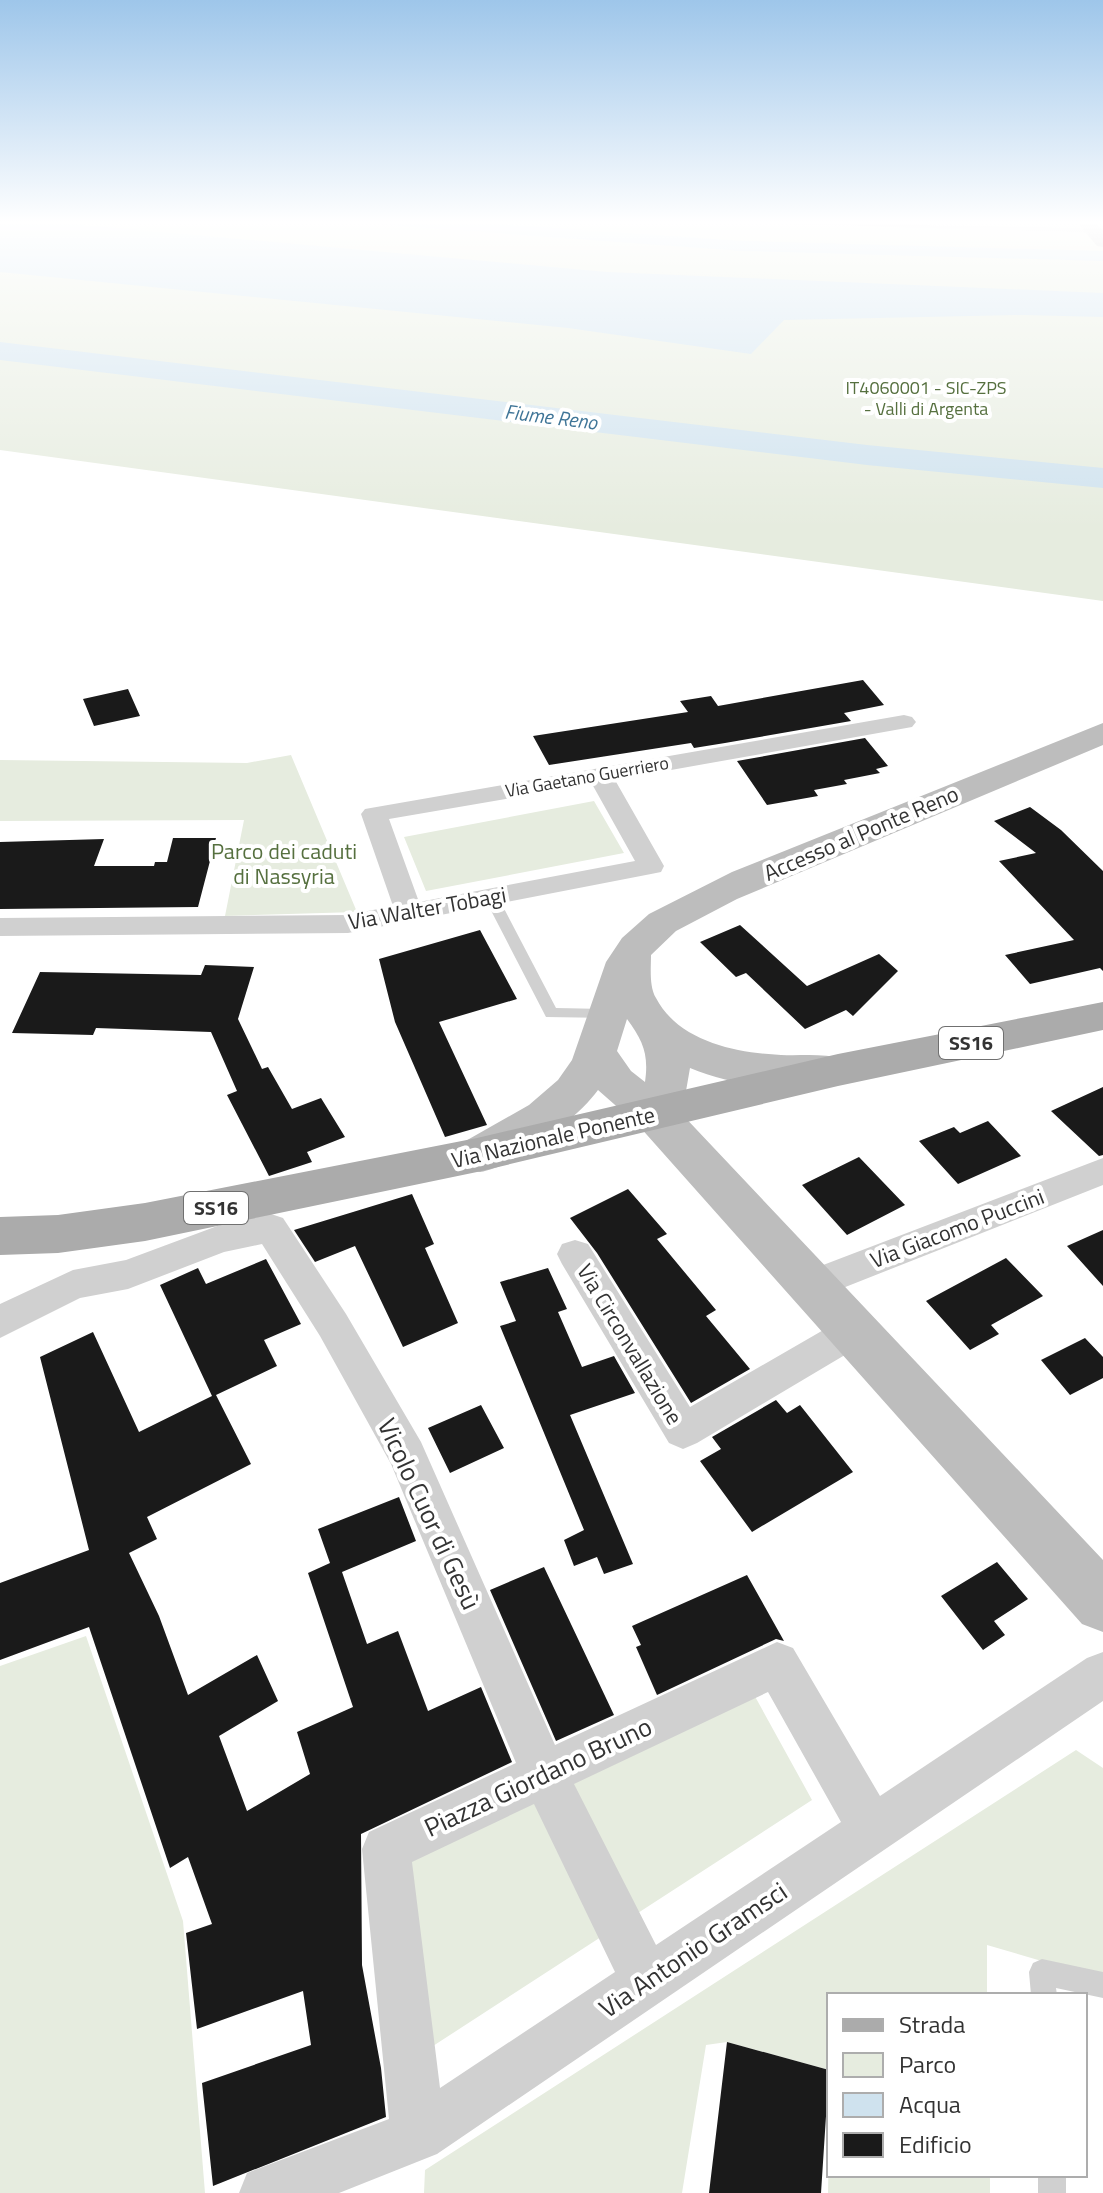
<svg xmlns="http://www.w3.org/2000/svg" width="1103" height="2193" viewBox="0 0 1103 2193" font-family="'Titillium Web',sans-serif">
<rect width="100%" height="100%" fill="#fff"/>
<path fill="#e6ecdf" d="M1103 221V601L0 450V222Z
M291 755 357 912 225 916 244 820 0 821V760L247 763Z
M594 801 624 853 426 891 404 837Z
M86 1636 183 1921 205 2193H0V1666Z
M752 1691 812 1800 433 2046 409 1857Z
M1076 1750 1103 1768V1979L987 1945V1995H829V2070L727 2042 706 2045 682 2193H424L425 2170Z
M829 2138V2175H990V2193H828Z"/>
<path fill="#cfe2ee" d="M39 221 607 272 1103 293V317L1022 315 784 320 751 354 568 328 0 272V221Z"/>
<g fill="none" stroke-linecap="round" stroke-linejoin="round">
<path fill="#cfe2ee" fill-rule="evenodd" d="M378 221H454L742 241 1103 251V261L742 251 385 225Z"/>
<path fill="#cfe2ee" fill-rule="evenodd" d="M0 342 867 445 1103 468V488L867 465 0 360Z"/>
</g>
<path fill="#1a1a1a" d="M863 680 884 705 844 713 851 721 725 743 694 748 691 743 549 765 533 736 688 712 680 701 711 696 718 706Z
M128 689 140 716 94 726 83 699Z
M865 738 888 766 876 769 880 773 844 780 847 784 814 790 818 796 767 805 737 761Z
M1030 807 1061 830 1103 871V971L1100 968 1030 984 1005 955 1074 940 999 861 1036 853 994 821Z
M173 838H216L198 907 0 909V842L104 839 94 866H154L155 862H167Z
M740 925 807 986 879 954 898 971 853 1016 846 1010 805 1029 746 973 736 977 700 942Z
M480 930 517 999 439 1022 487 1125 445 1137 395 1022 379 959Z
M205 965 254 967 238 1019 262 1069 268 1067 292 1109 321 1098 345 1137 307 1152 312 1162 269 1176 227 1095 237 1091 211 1032 96 1028 93 1035 12 1033 40 972 201 975Z
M1103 1087V1155L1099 1156 1051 1111Z
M988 1121 1021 1156 958 1184 919 1141 954 1127 960 1133Z
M859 1157 905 1205 847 1235 802 1185Z
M628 1189 667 1234 657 1239 716 1310 706 1316 750 1369 691 1403 597 1253 570 1218Z
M412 1194 434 1244 425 1248 458 1323 403 1347 355 1246 315 1262 294 1230Z
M1103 1230V1286L1067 1246Z
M1006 1258 1043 1296 991 1325 999 1334 970 1350 926 1301Z
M266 1259 301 1324 264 1340 277 1366 216 1395 251 1464 147 1517 157 1539 129 1553 159 1616 188 1695 257 1655 278 1701 219 1736 247 1811 310 1774 297 1732 353 1707 308 1573 330 1563 318 1529 399 1497 416 1541 342 1572 367 1644 398 1631 428 1711 481 1687 512 1762 361 1834 362 1965 381 2068 386 2117 213 2186 202 2083 311 2045 303 1991 197 2029 186 1933 212 1924 188 1857 170 1868 89 1627 0 1660V1583L89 1550 40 1357 93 1332 139 1432 212 1396 160 1285 198 1268 206 1284Z
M548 1268 567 1309 558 1312 582 1367 614 1356 635 1393 570 1415 633 1564 604 1574 597 1557 574 1566 564 1540 584 1530 500 1326 516 1321 500 1282Z
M1085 1338 1103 1357V1378L1070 1395 1041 1360Z
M776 1400 787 1413 800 1405 853 1472 752 1532 700 1461 721 1449 712 1437Z
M481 1405 504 1448 450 1473 428 1428Z
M997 1562 1028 1599 994 1621 1005 1635 983 1650 941 1596Z
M544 1567 614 1715 556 1741 490 1590Z
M747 1575 784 1641 776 1639 657 1695 636 1647 641 1645 632 1626Z
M727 2042 829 2070 821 2193H709Z"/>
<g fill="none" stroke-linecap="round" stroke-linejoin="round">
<path fill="#d0d0d0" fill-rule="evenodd" d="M752 221 1103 229V233L755 223Z
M491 893 498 897 556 1008 606 1009 614 1014 611 1018 546 1017 484 897Z
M1042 1959 1103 1972V1998L1056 1988 1057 1995H1031L1029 1972 1033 1963Z
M1038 2175H1066V2193H1038Z"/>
<path fill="#d0d0d0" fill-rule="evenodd" d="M904 715 912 717 916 722 912 727 615 780 664 866 661 872 651 874 348 933 0 936V918L348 915 393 906 361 814 365 809ZM592 784 635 861 419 902 389 819Z
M1103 1158V1185L810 1301 797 1297 792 1286 797 1275Z
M271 1214 283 1218 346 1314 421 1442 555 1745 777 1642 793 1648 880 1796 1087 1658 1103 1652V1701L437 2154 339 2193H239L247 2173 389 2119 362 1849 369 1832 516 1763 391 1464 320 1336 262 1244 224 1252 128 1289 80 1298 0 1338V1304L73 1270 126 1260 220 1225ZM768 1692 841 1822 656 1945 574 1784ZM534 1804 615 1972 440 2088 412 1862Z
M575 1240 588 1244 690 1407 839 1321 852 1316 865 1321 871 1332 865 1343 697 1443 683 1449 669 1443 562 1264 557 1254 562 1244Z"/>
<path fill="#bdbdbd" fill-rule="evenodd" d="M1076 221H1094L1103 231V247L1097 246Z
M1103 723V745L737 899 676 931 651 955C651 968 649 986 656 998 679 1042 737 1053 781 1055 803 1056 823 1053 843 1059L850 1070 843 1081C797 1095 734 1086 690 1068L686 1091 679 1111 1103 1560V1632L1082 1624 639 1126 598 1090C579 1117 514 1168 480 1172 474 1172 467 1169 462 1167L455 1155 462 1143 529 1105 558 1080 572 1060 606 962 622 938 649 914 732 872ZM627 1019C643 1041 649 1054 645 1082L631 1071 617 1051Z"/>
<path fill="#ababab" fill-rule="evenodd" d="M1103 1002V1030L838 1086 477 1172 145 1241 58 1253 0 1255V1217L58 1215 145 1203 477 1138 838 1054Z"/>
</g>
<linearGradient id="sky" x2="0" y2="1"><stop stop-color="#9ec6ea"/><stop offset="0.42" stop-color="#fff"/><stop offset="1" stop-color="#fff" stop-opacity="0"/></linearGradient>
<rect width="1103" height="529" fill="url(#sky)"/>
<g text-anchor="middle" stroke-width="8" stroke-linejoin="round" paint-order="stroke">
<g font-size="18" fill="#56703f" stroke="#fff">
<text x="926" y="394">IT4060001 - SIC-ZPS<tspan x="926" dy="21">- Valli di Argenta</tspan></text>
</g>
<g font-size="18" fill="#333" stroke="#fff">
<text transform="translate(587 777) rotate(-10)" y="6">Via Gaetano Guerriero</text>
</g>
<g font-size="20" font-style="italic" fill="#3f7597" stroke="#fff">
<text transform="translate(551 417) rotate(7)" y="7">Fiume Reno</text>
</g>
<g fill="#fff" stroke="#707070" stroke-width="2">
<rect x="939" y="1027" width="64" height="32" rx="6"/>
<rect x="184" y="1192" width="64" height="32" rx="6"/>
</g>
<g font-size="20" font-weight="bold" fill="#333">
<text x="971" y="1050">SS16</text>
<text x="216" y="1215">SS16</text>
</g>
<g font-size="22" fill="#333" stroke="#fff">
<text transform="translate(861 833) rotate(-23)" y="8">Accesso al Ponte Reno</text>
<text transform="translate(427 908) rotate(-10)" y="8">Via Walter Tobagi</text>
<text transform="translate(553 1137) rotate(-13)" y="8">Via Nazionale Ponente</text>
<text transform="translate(957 1228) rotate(-21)" y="8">Via Giacomo Puccini</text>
<text transform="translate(630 1344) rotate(59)" y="8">Via Circonvallazione</text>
</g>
<g font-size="22" fill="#56703f" stroke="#fff">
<text x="284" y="859">Parco dei caduti<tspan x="284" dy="25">di Nassyria</tspan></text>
</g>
<g font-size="26" fill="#333" stroke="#fff">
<text transform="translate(429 1514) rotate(65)" y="9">Vicolo Cuor di Gesù</text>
<text transform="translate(538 1777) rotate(-25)" y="9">Piazza Giordano Bruno</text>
<text transform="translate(693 1950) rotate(-34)" y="9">Via Antonio Gramsci</text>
</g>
</g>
<rect x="827" y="1993" width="260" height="184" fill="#ffffff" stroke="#adadad" stroke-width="2"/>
<rect x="843" y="2019" width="40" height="12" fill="#ababab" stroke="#adadad" stroke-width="2"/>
<text x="899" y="2033" font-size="24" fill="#333333">Strada</text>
<rect x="843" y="2053" width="40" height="24" fill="#e6ecdf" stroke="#adadad" stroke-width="2"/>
<text x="899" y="2073" font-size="24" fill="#333333">Parco</text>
<rect x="843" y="2093" width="40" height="24" fill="#cfe2ee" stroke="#adadad" stroke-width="2"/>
<text x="899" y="2113" font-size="24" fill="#333333">Acqua</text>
<rect x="843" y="2133" width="40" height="24" fill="#1a1a1a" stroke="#adadad" stroke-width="2"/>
<text x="899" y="2153" font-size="24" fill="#333333">Edificio</text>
</svg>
